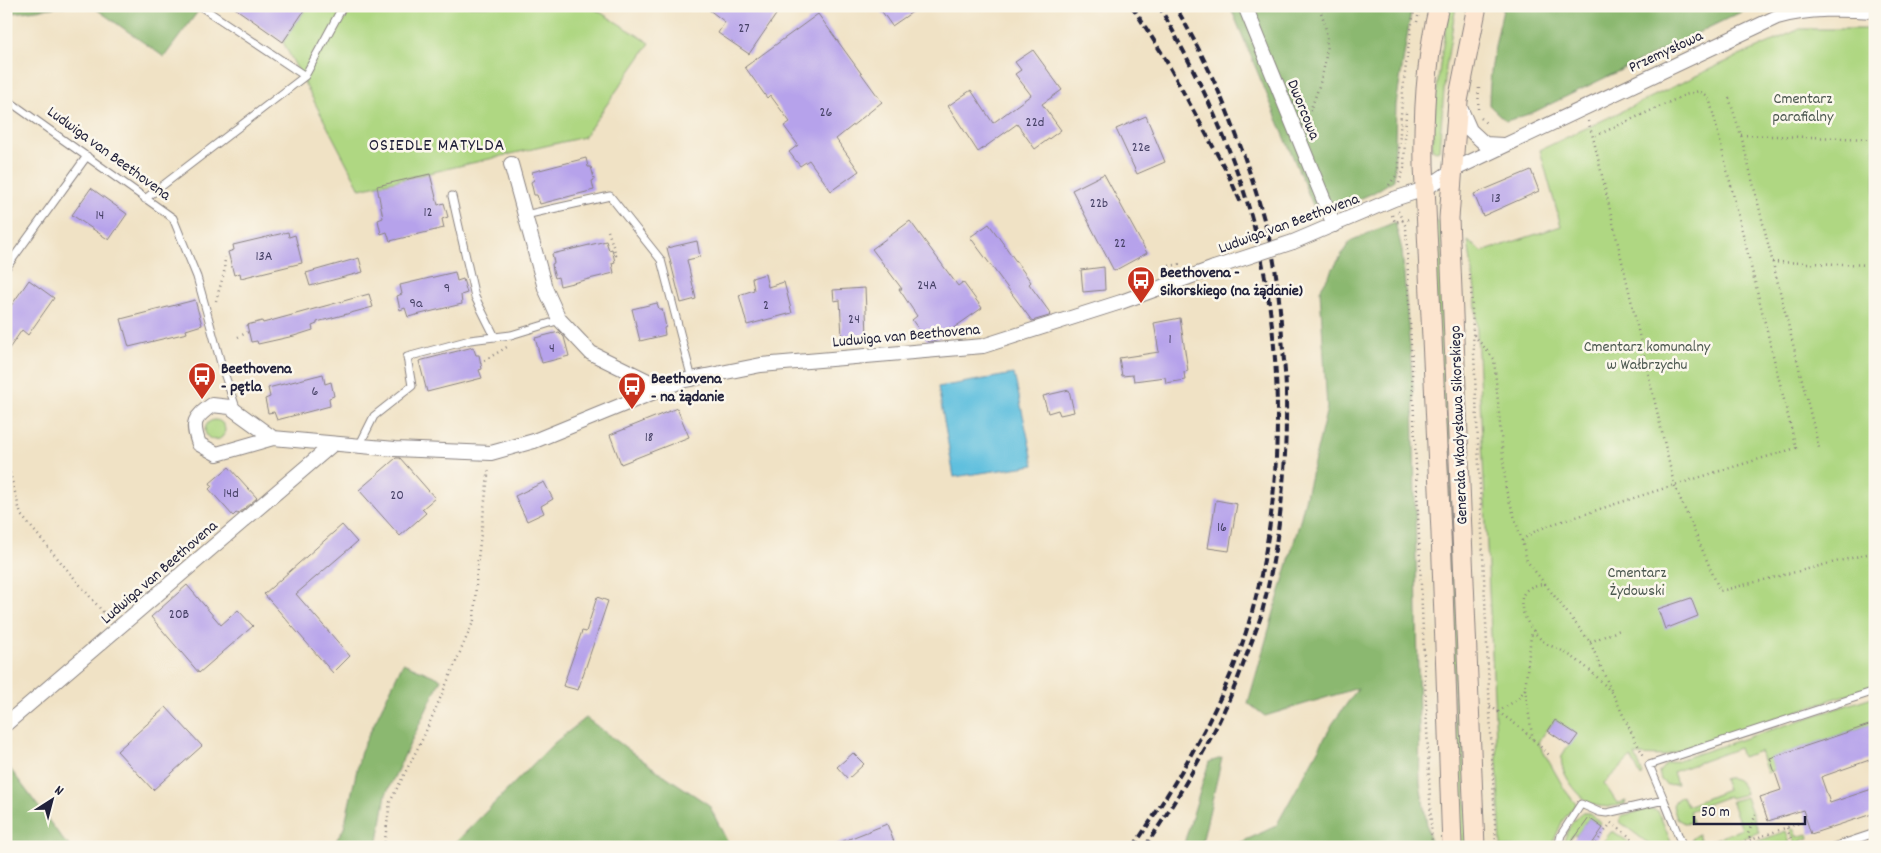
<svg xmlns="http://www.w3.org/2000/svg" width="1881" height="853" viewBox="0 0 1881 853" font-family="Dekko,sans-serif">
<rect width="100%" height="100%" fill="#fbf7ec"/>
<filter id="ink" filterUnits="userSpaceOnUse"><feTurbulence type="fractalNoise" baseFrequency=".02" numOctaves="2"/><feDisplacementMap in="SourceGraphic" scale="10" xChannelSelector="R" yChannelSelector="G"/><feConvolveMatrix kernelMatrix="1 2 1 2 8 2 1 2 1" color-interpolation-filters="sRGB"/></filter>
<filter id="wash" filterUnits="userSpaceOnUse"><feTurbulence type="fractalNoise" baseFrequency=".0096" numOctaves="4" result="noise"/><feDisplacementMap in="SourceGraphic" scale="20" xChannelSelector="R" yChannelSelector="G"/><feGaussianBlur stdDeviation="1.12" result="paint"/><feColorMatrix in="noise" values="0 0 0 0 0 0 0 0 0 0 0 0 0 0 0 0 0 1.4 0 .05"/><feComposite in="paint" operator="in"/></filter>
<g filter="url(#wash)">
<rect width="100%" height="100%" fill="#f0e2c5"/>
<path fill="#afd782" stroke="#687c5e" d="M297 6H590L650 43 584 137 360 189 283 42 304 11Z
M1450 6H1456L1446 67 1439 150 1436 151 1432 149C1435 101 1440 54 1450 6Z
M1800 29H1875V685L1663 756 1635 755 1643 774 1641 777 1631 757 1604 783 1617 803 1626 801 1625 804C1614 806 1604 808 1594 805 1580 800 1555 768 1563 754 1566 747 1573 741 1577 735L1555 720 1538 742 1565 790 1576 804 1563 820 1551 847H1501L1475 290 1468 241 1482 252 1561 226 1540 150 1719 65Z
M1432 221 1441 222 1468 847H1461Z
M205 430a10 10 0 1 1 20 0a10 10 0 1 1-20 0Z
M1875 696V723L1771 758 1774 770 1767 773 1760 751 1742 757 1739 748 1673 772 1677 784 1667 785 1661 780 1659 772 1666 764Z
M1727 778C1738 777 1743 784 1746 794L1730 798 1729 796 1689 811 1693 822 1684 823 1677 819 1673 805 1676 800 1682 796 1687 806 1727 790 1723 779Z
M1746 797 1759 832 1719 847H1690L1692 838 1698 834 1702 844 1742 829 1731 801Z
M1650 809 1658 811 1673 847H1653L1620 822 1621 816 1624 815Z
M1581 813H1589L1601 822 1599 825 1589 818 1576 836 1574 834 1567 843 1571 847H1562C1566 834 1570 822 1581 813Z
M1794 829 1797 837 1808 834 1809 838 1801 841 1797 847 1790 830Z
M1786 831 1791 847H1742Z
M1611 832H1614L1630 843V847H1599Z"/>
<path fill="#8bb870" stroke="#566d56" d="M6 6H66L6 14Z
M92 6H202L164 57Z
M1230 6H1412L1396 105 1394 180 1373 193 1318 217Z
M1504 6H1760L1741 12 1532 113 1506 121 1489 105C1489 71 1496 39 1504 6Z
M1395 222 1402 250 1413 387 1420 784 1430 842 1420 847H1231L1276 826 1333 723 1358 688 1265 716 1248 703 1300 521 1327 408 1320 290 1350 241Z
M403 663 441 679 386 794 377 847H332L344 828 361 751Z
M586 718 652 767 709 805 730 847H451L554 743Z
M1222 758 1201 847H1183L1209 762Z
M6 763 64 841 71 847H6Z"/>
<path fill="#5fbfde" stroke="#40708c" d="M1014 374 1034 465 954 477 938 387Z"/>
<g id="blocks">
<path fill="#b6a2eb" d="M232 6H297L304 11 283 42Z
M704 6H782L749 54 718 33 725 22Z
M878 6H921L892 26Z
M818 14 882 102 836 139 859 171 831 191 809 160 800 166 789 152 798 145 784 126 790 122 770 95 767 98 745 67Z
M1033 50 1062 90 1042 104 1061 130 1035 149 1017 124 978 152 948 106 971 90 993 123 1031 95 1015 74 1021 70 1015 62Z
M1146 116 1165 162 1137 174 1116 129Z
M586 158 588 167H591L593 174 594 180 592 181 594 190 540 204 537 195H534L531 182 534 180 532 172Z
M1531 170 1539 191 1483 216 1474 194Z
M430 174 438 205 444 203 448 217 442 219 444 228 390 241 387 232 381 234 378 220 383 218 377 186Z
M1104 174 1147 253 1114 271 1072 190Z
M91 188 127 214 109 240 72 215Z
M910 221 958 286 963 282 982 308 935 341 928 342 912 320 917 316 899 289H902L872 249Z
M989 224 1031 282 1029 284 1051 314 1049 316 1032 321 970 237Z
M288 232 289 237 295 235 302 263 241 278 240 273 234 275 228 252 234 250 233 245Z
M606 241 609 250 612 249 615 262 612 263 614 273 560 286 558 277 555 278 553 271 552 264 554 263 552 254Z
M697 241 700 257 687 260 696 299 681 303 667 248Z
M359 258 363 272 310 286 306 273Z
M1104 267 1105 290 1083 292 1081 270Z
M455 272 457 281 463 279 467 293 461 295 462 304 408 317 405 308 400 310 397 296 402 294 400 285Z
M765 274 768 287 784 282 792 313 747 325 739 295 754 290 752 278Z
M29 280 54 298 28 335 22 330 6 353V313Z
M865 288 867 335 842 337 840 300 834 301 833 290Z
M369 294 373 307 317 322V324L312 326 313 330 294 336 258 344 257 341 251 342 247 325 262 321 263 323Z
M195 300 202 325 186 330 187 333 129 347 121 319Z
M657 303 659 309H662L666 327 664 328 665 335 640 341 632 309Z
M1180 318 1188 371 1184 372 1185 380 1166 383 1165 377 1134 381 1133 375 1122 376 1119 358 1159 352 1154 323Z
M559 332 564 337 569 356 542 363 535 338Z
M473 347 476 355H479L482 369 479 370 482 378 427 392 419 361Z
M323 374 325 384 331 382 334 396 329 398 330 406 277 420 274 412 268 413 265 399 270 397 268 388Z
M1069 390 1074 412 1060 415 1058 410 1048 413 1043 396Z
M677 408 689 437 621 464 610 435Z
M396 458H400L435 498 422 509 426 513 400 536 359 490Z
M229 467 257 498 238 514 236 513 233 516 209 489 212 486 210 483Z
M544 482 553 499 541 506 544 513 527 521 515 496Z
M1216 500 1237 504 1229 551 1208 548Z
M342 525 357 542 296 594 350 656 333 673 264 594Z
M187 585 221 625 238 610 253 626 199 673 151 617Z
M597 597 608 601 578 690 563 686 582 631 586 632Z
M1691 598 1698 616 1665 629 1658 609Z
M166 707 202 746 153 790 117 751Z
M1555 720 1578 735 1570 746 1548 731Z
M1875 723V758L1821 777 1830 803 1875 788V813L1811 834 1803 810 1768 821 1760 797 1781 790 1770 758Z
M853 753 864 764 848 779 837 767Z
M1589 818 1603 828 1590 847H1568Z
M887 824 896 847H831V846Z"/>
</g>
</g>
<g filter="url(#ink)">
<use href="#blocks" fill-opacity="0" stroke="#898280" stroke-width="1"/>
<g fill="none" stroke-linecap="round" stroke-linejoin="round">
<g stroke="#898280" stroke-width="9">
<path id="lane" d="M200 6 305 76
M6 99 173 218 197 277 222 367 236 408
M452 196 475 297 495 337
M145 199 305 76 343 6
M525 215 610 196 661 260 692 379
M6 268 87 156
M359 446 374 416 412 386 407 357 470 340 511 335 560 320
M1664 800 1649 765 1875 691
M1558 847 1561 835 1581 804 1599 812 1607 813 1664 800 1683 847
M1833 847 1875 833"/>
</g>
<g stroke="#898280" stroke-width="16">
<path id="street" d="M1245 6 1334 225
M1459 105 1470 130 1485 144 1503 145
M511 164 545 288 559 319 591 353 662 388
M1293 242 1394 199 1425 189 1453 170 1476 159 1777 17C1810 8 1842 9 1875 11
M273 438 230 407 212 405C194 418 191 422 199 444L217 454 273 438 395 449 491 453 534 441 681 381 761 365 983 346 1121 302 1214 268
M6 724 333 444"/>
</g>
<g stroke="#898280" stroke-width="21">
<path id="secondary" d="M1439 6C1426 58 1423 111 1424 165L1441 533 1452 847
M1475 847 1449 218 1458 101 1477 6"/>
</g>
<path stroke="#898280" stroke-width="2.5" stroke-dasharray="1 4" stroke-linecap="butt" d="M1417 22 1420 6
M1729 98 1741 135 1819 448
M1478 109 1479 87
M1481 118 1487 124
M1306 120C1321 85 1337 42 1318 6
M1588 121 1593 137 1674 484 1720 591 1875 552
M1741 135 1875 139
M593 174 597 172
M1399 183 1404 168 1406 112
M1389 185 1399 172C1399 115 1405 62 1415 6
M1398 211 1406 227 1432 847
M1392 215 1395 222 1410 219
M608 231 616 255H613
M1772 262 1875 265
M1169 266 1181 264
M1469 274 1471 286 1496 847
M216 301 224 273 225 257
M1474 335 1494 359 1506 490 1522 541 1527 561 1545 584C1505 586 1524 626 1544 642 1549 646 1558 648 1564 652 1582 662 1597 676 1611 692 1617 699 1620 710 1625 719 1631 732 1637 744 1644 756
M238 337 248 332
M480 363 507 347
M6 458 21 515 108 618
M1522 541C1535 526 1570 520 1588 513 1657 490 1726 469 1796 448L1710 101 1706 95 1699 91 1685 95 1593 137
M1545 584 1590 642 1611 690
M1590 642 1620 630
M1525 689 1533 741
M1490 706 1521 728 1550 756
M1498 712 1518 699 1525 689 1531 636 1534 630
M1611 823 1644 847
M1787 828 1794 847
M384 847 390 802 423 738 474 620 477 567 489 467
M1593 847 1611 823
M1634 847 1637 842
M1731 847 1802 822
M1754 847 1748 834 1756 814"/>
<use href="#lane" stroke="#fff" stroke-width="7"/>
<use href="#street" stroke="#fff" stroke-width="14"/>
<use href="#secondary" stroke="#fce5cf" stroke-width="19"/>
<path stroke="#22223b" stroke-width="4" stroke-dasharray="8 4" stroke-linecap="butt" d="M1132 6 1163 55 1228 174 1241 203
M1133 847C1169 795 1201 741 1227 683 1291 537 1292 327 1239 177 1218 117 1190 61 1159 6
M1145 847C1186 786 1223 723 1247 654 1252 641 1257 628 1261 616 1280 543 1287 469 1286 394 1286 374 1283 355 1282 336 1280 305 1277 273 1270 242 1249 160 1218 79 1175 6"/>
<g stroke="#898280" stroke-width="16" stroke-linecap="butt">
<path id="street-bridge" d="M1214 268 1293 242"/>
</g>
<use href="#street-bridge" stroke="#fff" stroke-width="14"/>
</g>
</g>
<defs>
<g id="bus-pin" transform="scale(1.4375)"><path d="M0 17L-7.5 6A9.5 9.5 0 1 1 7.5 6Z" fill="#c8321e" stroke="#fbf7ec"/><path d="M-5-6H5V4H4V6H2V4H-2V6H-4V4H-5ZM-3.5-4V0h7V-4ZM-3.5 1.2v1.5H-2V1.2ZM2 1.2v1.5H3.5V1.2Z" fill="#fff"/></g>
</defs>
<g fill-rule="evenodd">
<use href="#bus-pin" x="1141" y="280"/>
<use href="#bus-pin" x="202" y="376"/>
<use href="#bus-pin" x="632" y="386"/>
</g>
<g text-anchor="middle" stroke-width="5" stroke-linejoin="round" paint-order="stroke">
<g font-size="14" fill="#474267">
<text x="744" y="32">27</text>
<text x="826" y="116">26</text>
<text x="1035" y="126">22d</text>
<text x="1141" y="151">22e</text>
<text x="1496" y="202">13</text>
<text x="1099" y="207">22b</text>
<text x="428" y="216">12</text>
<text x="100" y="219">14</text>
<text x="1120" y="247">22</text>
<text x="264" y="260">13A</text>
<text x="927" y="289">24A</text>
<text x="447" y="292">9</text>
<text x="416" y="307">9a</text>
<text x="766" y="309">2</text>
<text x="854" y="323">24</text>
<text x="1170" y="343">1</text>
<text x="552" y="352">4</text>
<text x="315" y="395">6</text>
<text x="649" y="441">18</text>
<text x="231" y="497">14d</text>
<text x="397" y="499">20</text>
<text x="1222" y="531">16</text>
<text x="179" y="618">20B</text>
</g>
<g font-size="16" fill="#22223b" stroke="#fbf7ec">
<text transform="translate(1665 50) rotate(-25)" y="6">Przemysłowa</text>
<text transform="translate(1305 109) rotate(68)" y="6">Dworcowa</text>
<text transform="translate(110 152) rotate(36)" y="6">Ludwiga van Beethovena</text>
<text transform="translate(1288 222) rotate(-20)" y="6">Ludwiga van Beethovena</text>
<text transform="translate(906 334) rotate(-5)" y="6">Ludwiga van Beethovena</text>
<text transform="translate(1457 425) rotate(-92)" y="6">Generała Władysława Sikorskiego</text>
<text transform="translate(158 571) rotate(-41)" y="6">Ludwiga van Beethovena</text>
</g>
<g font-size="16" fill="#4c5850" stroke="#fbf7ec">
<text x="1803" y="103">Cmentarz<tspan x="1803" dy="18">parafialny</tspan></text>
<text x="1647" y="351">Cmentarz komunalny<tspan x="1647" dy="18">w Wałbrzychu</tspan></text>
<text x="1637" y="577">Cmentarz<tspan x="1637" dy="18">Żydowski</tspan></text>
</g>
<g font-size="16" font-weight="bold" fill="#22223b" stroke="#fbf7ec" text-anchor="start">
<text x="1160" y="277">Beethovena -<tspan x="1160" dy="18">Sikorskiego (na żądanie)</tspan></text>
<text x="221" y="373">Beethovena<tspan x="221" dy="18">- pętla</tspan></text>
<text x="651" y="383">Beethovena<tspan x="651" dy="18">- na żądanie</tspan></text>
</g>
<g font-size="18" letter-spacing="1" fill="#22223b" stroke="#fbf7ec">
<text x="437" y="150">OSIEDLE MATYLDA</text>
</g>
</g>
<rect width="1881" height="853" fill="none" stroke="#fbf7ec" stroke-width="25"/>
<g transform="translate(52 800) rotate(36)" stroke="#fbf7ec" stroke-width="4" paint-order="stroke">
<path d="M0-4L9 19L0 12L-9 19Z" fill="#22223b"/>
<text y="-8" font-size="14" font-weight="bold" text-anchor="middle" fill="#22223b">N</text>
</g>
<path d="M1694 816v8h111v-8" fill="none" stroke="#22223b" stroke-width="2.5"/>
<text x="1701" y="816" font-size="15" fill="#22223b" stroke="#fbf7ec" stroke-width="4" paint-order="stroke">50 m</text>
</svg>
